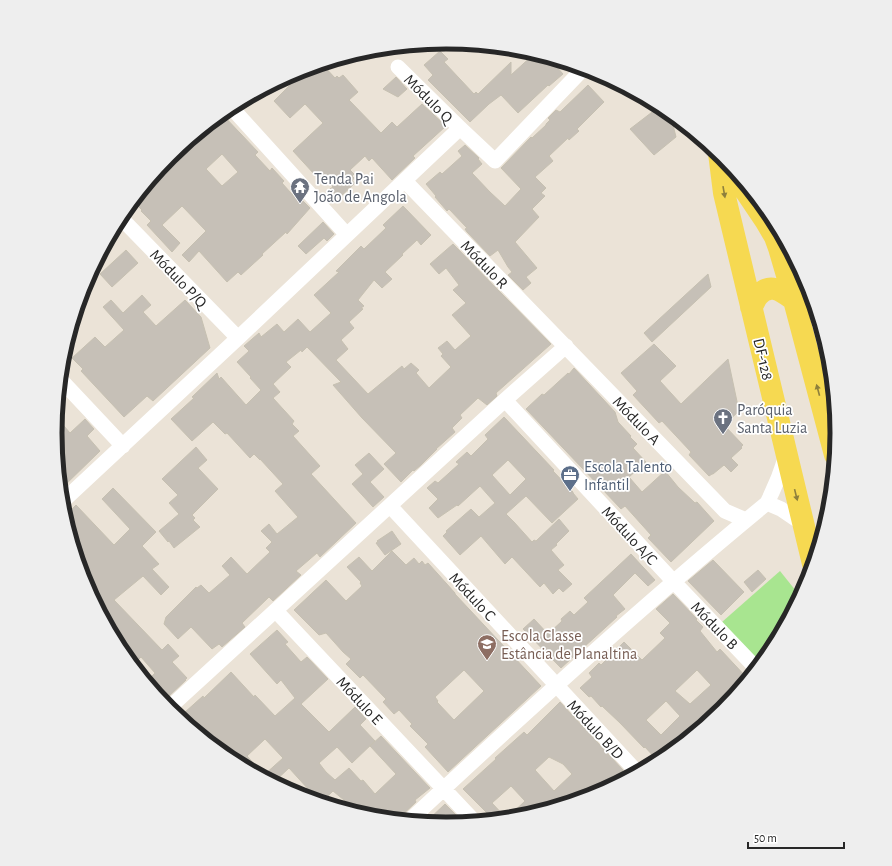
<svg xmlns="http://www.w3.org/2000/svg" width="892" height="866" viewBox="0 0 892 866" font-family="'Alegreya Sans',sans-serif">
<rect width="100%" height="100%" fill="#ebe3d7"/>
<path fill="#a8e590" d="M780 571 800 596 771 650 760 664 722 622Z"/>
<path fill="#c6c0b7" stroke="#c6c0b1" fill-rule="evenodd" d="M440 51 448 59 444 62 474 94 476 92 478 94 511 62V75L535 53 548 57 563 74 549 86 548 85 518 113 501 95 489 104 470 122 428 80 433 75 424 65Z
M322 64 335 78 337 76 339 78 343 75 358 92 349 100 381 133 392 122 397 127 422 104 446 126 413 156 415 158 392 180 372 158 369 161 365 156 350 170 354 174 352 176 354 178 352 181 355 183 339 198 330 189 333 187 318 172 315 175 293 151 323 123 305 104 290 118 274 101 297 78 293 74 297 72Z
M396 77 407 89 398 97 383 89Z
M588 85 604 102 577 129 579 131 569 140 568 138 549 156 553 161 535 177 546 188 541 193 545 196 532 209 539 217 515 242 537 268 526 277 531 283 523 290 508 275 512 272 508 267 498 250 490 256 467 232 465 229 467 228 449 209 447 211 435 197 436 196 426 184 440 172 442 174 462 156 458 151 465 145 479 158 478 159 482 164 472 173 490 192 505 206 521 189 501 168 531 137 532 138 546 125V124L550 120 548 118 556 110 560 112Z
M660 106 670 113 676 137 654 155 630 129Z
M222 114 258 152 255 155 270 171 272 168 284 181 282 183 299 202 302 200 310 208 287 234 286 232 262 254 263 255 241 275 238 272 227 282 199 251 189 262 182 255 206 231 182 206 162 225 180 243 172 252 147 225 151 221 141 211 142 210 135 203 137 201 135 199 144 188 145 189 166 169 162 165 171 156ZM222 154 238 172 222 186 206 169Z
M403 206 431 235 421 245 417 240 402 254 403 255 385 272 392 279 382 288 374 280 358 300 364 306 361 308 363 309 349 322 354 328 341 340 348 349 336 360 368 394 402 366 404 369 411 363 419 370 416 373 429 388 451 367 441 356 443 354 438 348 447 341 455 350 471 336 452 315 466 303 453 290 459 285 446 268 439 274 430 264 453 244 551 344 496 393 497 396 487 405 478 398 460 415 462 418 452 428 455 432 436 449H437L421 465 414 471 413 470 401 482 384 464 396 453 362 418 333 385 341 382 307 347 302 352 301 350 286 362 291 367 273 384 280 392 273 398 294 421 292 424 299 431 293 436 320 466 311 474 356 523 320 557 317 553 296 571 301 575 273 601 269 597 242 623 245 627 222 647 219 644 212 649 191 627 178 639 164 624 166 617 196 587 197 588 201 585 209 593 230 575 222 566 231 557 247 574 270 552 266 548 272 542 261 531 269 524 277 534 298 517 275 491 283 484 260 459V460L254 454 250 458 227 433 225 434 213 422 192 441 171 419 194 398 192 397 217 373 219 379 221 377 246 405 261 390 250 378 251 377 237 362 249 351 244 346 259 333 261 337 277 324 284 332 298 319 310 332 331 313 314 295 339 272 336 271 361 246 364 249 386 228 383 225Z
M323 222 334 234 327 241 324 238 306 254 298 246Z
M126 250 138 263 112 287 100 274Z
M708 274 711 287 652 342 644 333Z
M142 295 151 305 143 312 156 326 185 300 201 317 210 348 153 401 147 396 124 417 81 371 83 369 72 358 95 337 105 347 124 330 103 307 111 300 123 313Z
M654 344 676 366 660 381 681 404 728 359 739 411 724 425 743 445 741 447 742 448 731 458 738 465 731 472 724 465 713 474H712L709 476 689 455 691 452 662 421 659 423 633 395 637 391 621 373Z
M574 368 615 412 618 422 631 436 630 437 637 444 633 448 646 462 629 477 642 492 665 471 678 487 695 503 697 502 714 521 671 562 648 538 651 535 625 506 621 509 526 409 542 394 544 395 568 373 569 374Z
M504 417 554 470 553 471 573 492V493L578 499 552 523 526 496 506 514 514 522 532 542 534 540 536 541 559 519 569 531 556 544 557 545 551 550 564 565 558 570 572 584 563 592 559 588 553 594 544 583 540 587 512 557 505 564 481 536 460 555 443 536 447 532 446 531 471 509 479 517 495 503 480 486 458 506 457 505 438 518 429 508 438 499 427 488 435 481 438 483 459 464 456 462 467 452 471 456 488 439 485 435ZM508 460 526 479 510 495 492 475Z
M85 419 94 429 87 436 100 451 61 489 55 434 64 426 70 433Z
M196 447 207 460 198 468 218 489 192 515 195 518 193 520 200 527 174 548 169 541 168 542 159 531 179 514 169 503 178 495 162 479Z
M369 453 384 469 370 482 384 497 373 507 352 484 363 474 355 465Z
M113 488 156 532 142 546 159 564 152 569 169 587 161 595 143 576 114 600 162 650 168 644 179 656 172 662 187 678 185 680H186L168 697 151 677 155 673 141 657 136 662 116 640 85 582 65 516 76 505 114 545 130 529 102 499Z
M392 531 401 544 385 555 376 543 378 542 377 541Z
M392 551 406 565 414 558 419 564 422 561 425 565 428 563 455 593V594L541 686 448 772 425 747 428 744 410 726 412 724 399 710 394 714 383 702 386 699 363 675 360 678 346 664 351 659 343 652 326 633 319 635 294 610 326 580 346 601 362 586 360 583 361 582 347 567 359 557 372 571ZM464 670 484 691 454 720 437 702 438 701 435 697Z
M631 554 655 580 648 586 635 573 613 595 625 609 616 616 617 617 561 668 523 629 534 619 548 634 562 621 561 619 570 611 574 615 588 602 584 598Z
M713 560 744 592 721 615 688 581Z
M758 570 766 579 752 592 744 582Z
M673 594 697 619 696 620 703 627 700 631 717 652 720 649 748 679 729 702 725 698 710 712 714 716 692 734 688 730 656 759 645 747 644 748 620 723 602 706 601 707 591 696 589 697 580 688 592 677 589 673 599 663 601 665 624 642 642 660 665 638 660 633 670 623 656 609ZM697 670 711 685 690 704 675 691ZM666 701 680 716 661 735 646 720Z
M277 630 288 642 285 644 301 662 307 657 328 679 301 704 329 732 355 707 366 719 360 725 375 741 352 763 337 747 319 763 326 772 335 780 349 768 361 781 363 780 375 794 396 774 370 746 381 736 430 788 415 800 416 802 398 819 370 816 346 809 350 805 333 791 322 802 319 801 289 768 274 782 229 758 230 756 211 736 208 740 184 713 203 696 204 698 231 672 254 697 255 695 275 716 295 698 281 680 277 684 250 654ZM265 739 283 758 264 775 247 756Z
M560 702 623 770 601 790 599 788 591 796 522 817 507 818 525 801 511 786 492 803 506 818 493 819 463 789 496 759 495 758 524 732 527 735ZM549 757 563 764 572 774 554 791 535 770Z
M445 804 463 822 446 824 426 822Z"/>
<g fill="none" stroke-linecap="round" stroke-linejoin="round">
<path stroke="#fff" stroke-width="15" d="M398 67 460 128 495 161 584 68
M231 107 347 235
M405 181 725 511 746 520
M120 217 238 338
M795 301 820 325
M60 379 123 446
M505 400 674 582 756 668
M62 502 238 338 460 128
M767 503 781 509 803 524
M390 506 637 772
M276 611 474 821
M169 708 505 400 566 346
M410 820C526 712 644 604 767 503 775 487 781 472 786 456"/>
<path stroke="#f6d951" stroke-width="22" d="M719 153 724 193 813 564
M724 159 765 220 775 237 779 248 791 289 835 455
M751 307C754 304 755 299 758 296 770 281 783 292 794 300"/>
</g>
<defs><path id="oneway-solid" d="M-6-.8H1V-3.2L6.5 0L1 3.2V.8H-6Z"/></defs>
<g fill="#8e803c">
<use href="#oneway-solid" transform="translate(724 192) rotate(80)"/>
<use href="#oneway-solid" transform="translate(818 390) rotate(-105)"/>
<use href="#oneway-solid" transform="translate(796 495) rotate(76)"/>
</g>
<defs>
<g id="temple-pin" transform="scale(1)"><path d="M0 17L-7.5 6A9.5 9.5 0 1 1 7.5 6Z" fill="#6b7280" stroke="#fff"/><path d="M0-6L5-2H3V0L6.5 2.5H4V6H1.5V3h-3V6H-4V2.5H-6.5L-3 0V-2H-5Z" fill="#fff"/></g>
<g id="church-pin" transform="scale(1)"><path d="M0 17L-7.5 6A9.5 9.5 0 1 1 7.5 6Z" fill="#6b7280" stroke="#fff"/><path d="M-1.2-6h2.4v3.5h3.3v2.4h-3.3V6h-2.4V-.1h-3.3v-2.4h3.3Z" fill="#fff"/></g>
<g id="office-pin" transform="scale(1)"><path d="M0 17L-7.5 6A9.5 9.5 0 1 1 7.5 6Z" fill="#5c6f8a" stroke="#fff"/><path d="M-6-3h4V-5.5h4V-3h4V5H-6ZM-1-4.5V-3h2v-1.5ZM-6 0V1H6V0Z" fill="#fff"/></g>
<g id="school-pin" transform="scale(1)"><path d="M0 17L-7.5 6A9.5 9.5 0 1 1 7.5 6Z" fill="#8d6e63" stroke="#fff"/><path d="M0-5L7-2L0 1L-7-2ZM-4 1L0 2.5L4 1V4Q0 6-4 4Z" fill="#fff"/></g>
</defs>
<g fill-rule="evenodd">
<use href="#temple-pin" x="300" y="187"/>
<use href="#church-pin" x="723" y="418"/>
<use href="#office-pin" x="570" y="475"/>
<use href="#school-pin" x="487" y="644"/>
</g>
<g text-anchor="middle" stroke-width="3.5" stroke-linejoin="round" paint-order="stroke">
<g font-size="16" fill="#272727" stroke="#fff">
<text transform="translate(429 98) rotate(45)" y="6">Módulo Q</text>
<text transform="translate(485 264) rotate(46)" y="6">Módulo R</text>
<text transform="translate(179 278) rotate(46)" y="6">Módulo P/Q</text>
<text transform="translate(764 359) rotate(77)" y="6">DF-128</text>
<text transform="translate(637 420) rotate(46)" y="6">Módulo A</text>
<text transform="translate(630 535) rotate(47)" y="6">Módulo A/C</text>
<text transform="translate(473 596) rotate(47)" y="6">Módulo C</text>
<text transform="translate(715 625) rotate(46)" y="6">Módulo B</text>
<text transform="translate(360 700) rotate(47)" y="6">Módulo E</text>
<text transform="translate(596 729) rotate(47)" y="6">Módulo B/D</text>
</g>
<g font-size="16" fill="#5b616d" stroke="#fff" text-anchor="start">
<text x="314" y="184">Tenda Pai<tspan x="314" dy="18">João de Angola</tspan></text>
<text x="737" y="415">Paróquia<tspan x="737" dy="18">Santa Luzia</tspan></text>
</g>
<g font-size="16" fill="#4e5e75" stroke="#fff" text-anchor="start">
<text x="584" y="472">Escola Talento<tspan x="584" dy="18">Infantil</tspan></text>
</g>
<g font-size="16" fill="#785e54" stroke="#fff" text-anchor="start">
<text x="501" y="641">Escola Classe<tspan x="501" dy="18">Estância de Planaltina</tspan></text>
</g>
</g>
<path d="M0 0H892V866H0ZM62 433a384 384 0 1 1 768 0a384 384 0 1 1-768 0Z" fill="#eee" fill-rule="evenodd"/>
<path fill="none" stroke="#272727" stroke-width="5" d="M62 433a384 384 0 1 1 768 0a384 384 0 1 1-768 0Z"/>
<path d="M748 842v6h96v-6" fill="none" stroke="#272727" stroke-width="2"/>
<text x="754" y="842" font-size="12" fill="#272727" stroke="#ffffff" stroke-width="3" paint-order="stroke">50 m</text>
</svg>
